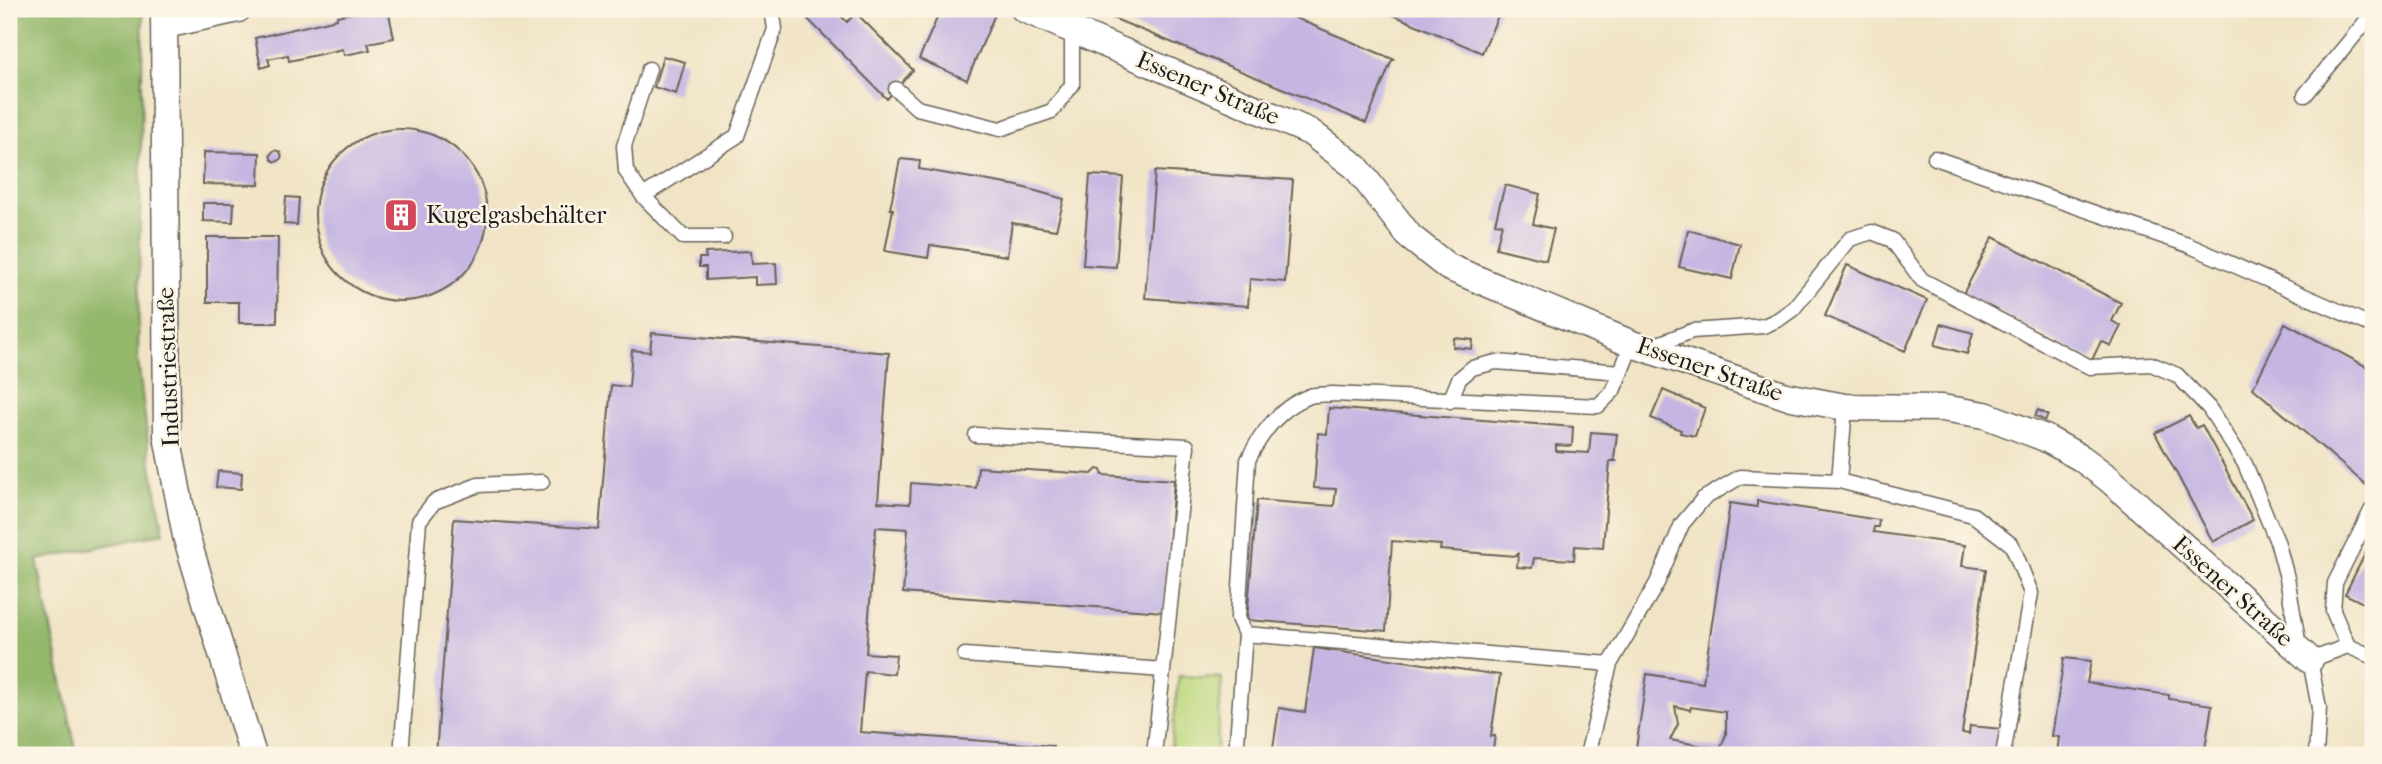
<svg xmlns="http://www.w3.org/2000/svg" width="2382" height="764" viewBox="0 0 2382 764" font-family="'IM FELL French Canon',serif">
<rect width="100%" height="100%" fill="#fcf5e5"/>
<filter id="ink" filterUnits="userSpaceOnUse"><feTurbulence type="fractalNoise" baseFrequency=".0143" numOctaves="2"/><feDisplacementMap in="SourceGraphic" scale="14" xChannelSelector="R" yChannelSelector="G"/><feConvolveMatrix kernelMatrix="1 2 1 2 8 2 1 2 1" color-interpolation-filters="sRGB"/></filter>
<filter id="wash" filterUnits="userSpaceOnUse"><feTurbulence type="fractalNoise" baseFrequency=".00686" numOctaves="4" result="noise"/><feDisplacementMap in="SourceGraphic" scale="28" xChannelSelector="R" yChannelSelector="G"/><feGaussianBlur stdDeviation="1.57" result="paint"/><feColorMatrix in="noise" values="0 0 0 0 0 0 0 0 0 0 0 0 0 0 0 0 0 1.4 0 .05"/><feComposite in="paint" operator="in"/></filter>
<g filter="url(#wash)">
<rect width="100%" height="100%" fill="#f1e4c6"/>
<path fill="#bbd77c" stroke="#6c7a4c" stroke-width="2" d="M1179 676 1222 678 1216 755H1170Z"/>
<path fill="#94b86c" stroke="#586a44" stroke-width="2" d="M9 9H143L138 361 150 459 164 533 37 560 77 755H9V682L15 664 9 624Z"/>
<g id="blocks">
<path fill="#c4b5e2" fill-rule="evenodd" d="M370 9H388L394 38 368 43 370 50 344 55 343 49 289 61 288 55 268 59 270 65 261 68 255 38 337 19V16Z
M798 9H834L847 22 856 13 913 70 887 99Z
M941 9H989L996 12 967 80 919 59Z
M1091 9H1274L1395 60H1392L1366 123Z
M1379 9H1501L1482 53Z
M663 56 685 62 676 94 654 87Z
M315 215a86 86 0 1 1 172 0a86 86 0 1 1-172 0Z
M270.5 156a5.5 5.5 0 1 1 11 0a5.5 5.5 0 1 1-11 0Z
M204 152 260 153 259 185 203 184Z
M900 159 920 161 919 169 1018 186 1064 199 1056 230 1012 223 1007 256 930 245 928 258 885 251 893 209H890Z
M1155 171 1293 180 1285 282 1250 279 1248 306 1145 298Z
M1090 175 1123 177 1116 267 1083 265Z
M1505 185 1540 194 1533 224 1554 229 1546 260 1496 248 1502 224 1495 223Z
M286 197 299 198 297 225 284 224Z
M203 203H234L233 222 203 221Z
M1688 230 1740 244 1732 279 1679 267Z
M207 237H278L277 323H239V302H207Z
M1993 237 2121 303 2112 321 2121 326 2111 346 2101 341 2092 360 1963 294Z
M751 251 752 264 776 263 777 284 755 285V277L706 280V267H699V258H706L705 253Z
M1847 265 1927 300 1905 351 1825 316Z
M2285 323 2373 370V471L2366 485 2253 388Z
M1941 324 1973 333 1967 354 1935 345Z
M652 333 889 353 878 502 910 504 911 483 976 488 978 467 1092 474 1097 469 1101 470 1103 475 1174 480 1164 612 903 593 908 529 876 527 866 653 896 655 894 674 865 671 860 732 1053 746 1052 755H436L454 519 599 529 611 385 629 387 632 350 650 352Z
M1454 338 1473 340 1472 349 1453 347Z
M1663 390 1705 408 1695 436 1680 433 1681 430 1651 418Z
M1329 408 1573 427 1572 446 1556 445V451L1589 453 1591 432 1617 434 1614 459 1616 461H1610L1603 548 1575 546 1574 560 1534 558 1532 568 1517 567 1518 554 1516 556 1440 550 1441 545 1392 541 1386 631 1247 620 1257 500 1334 506 1336 489 1314 488 1318 433 1327 434Z
M2038 410 2048 415 2045 421 2035 416Z
M2189 416 2196 428 2202 425 2253 520 2213 542 2155 433Z
M218 471 242 473 241 489 216 487Z
M1757 501 1879 520 1878 527H1874L1873 532 1965 545 1962 566 1986 569 1962 733 1969 734 1970 726 2002 729 1999 755H1635L1647 674 1703 683 1730 503 1757 507ZM1675 706 1690 710 1691 707 1726 712V734L1720 749 1670 740 1678 724Z
M2373 538V608L2345 594Z
M1314 648 1500 675 1491 736H1495L1492 755H1272L1279 708 1305 712Z
M2064 658 2091 661 2087 683 2169 695V699L2212 705 2204 755H2047L2048 751 2057 753 2059 737 2052 736Z"/>
</g>
</g>
<g filter="url(#ink)">
<use href="#blocks" fill-opacity="0" stroke="#676258" stroke-width="2"/>
<g fill="none" stroke-linecap="round" stroke-linejoin="round">
<g stroke="#676258" stroke-width="17">
<path id="lane" d="M896 89 917 108 1000 129 1052 111 1072 85V29
M2305 95 2373 13
M1935 158 2188 245 2373 326
M643 196 626 171 624 146 649 69
M724 237H683L643 196 737 136 775 29 772 9
M1650 347 1692 331 1764 326 1779 319 1793 309 1850 239 1872 232 1892 240 1922 280 2090 367 2151 364 2177 375 2209 408 2245 464 2278 544 2287 578 2299 646
M1450 401 1459 379 1472 368 1496 362 1621 372
M976 435 1187 446 1154 755
M1839 481 1973 515 2012 545 2031 593 2003 755
M1245 634 1610 664 1657 583 1682 524 1703 499 1740 477 1839 481 1845 407
M2348 646 2333 611 2335 583 2373 507
M965 655 1163 670
M401 755 419 521 434 502 478 485 542 482
M1236 755 1245 634 1238 618 1248 460C1261 433 1280 407 1310 396 1317 394 1326 395 1333 394L1598 406 1613 391 1632 344
M1587 755 1610 664
M2316 755 2319 708 2310 660 2348 646 2373 657"/>
</g>
<g stroke="#676258" stroke-width="29">
<path id="street" d="M164 9 167 436 186 536 253 755
M1024 9 1310 132 1356 167 1410 237 1448 267 1632 344 1786 396 1845 407 1942 408 1985 415 2045 438 2081 458 2109 479 2310 660
M165 25 238 9"/>
</g>
<use href="#lane" stroke="#fff" stroke-width="14"/>
<use href="#street" stroke="#fff" stroke-width="26"/>
</g>
</g>
<defs>
<g id="building-square" transform="scale(1.75)"><rect x="-9" y="-9" width="18" height="18" rx="4" fill="#d1495b" stroke="#fcf5e5"/><path d="M-4-6H4V6H1V3H-1V6H-4ZM-2.5-4.3h1.7v1.8h-1.7ZM.8-4.3h1.7v1.8H.8ZM-2.5-1h1.7V.8h-1.7ZM.8-1h1.7V.8H.8Z" fill="#fff"/></g>
</defs>
<g fill-rule="evenodd">
<use href="#building-square" x="401" y="215"/>
</g>
<g text-anchor="middle" stroke-width="5" stroke-linejoin="round" paint-order="stroke">
<g font-size="24" fill="#1c1c1c" stroke="#fcf5e5">
<text transform="translate(1208 88) rotate(23)" y="8">Essener Straße</text>
<text transform="translate(168 367) rotate(-92)" y="8">Industriestraße</text>
<text transform="translate(1710 369) rotate(19)" y="8">Essener Straße</text>
<text transform="translate(2233 591) rotate(42)" y="8">Essener Straße</text>
</g>
<g font-size="24" fill="#1c1c1c" stroke="#fcf5e5" text-anchor="start">
<text x="426" y="223">Kugelgasbehälter</text>
</g>
</g>
<rect width="2382" height="764" fill="none" stroke="#fcf5e5" stroke-width="35"/>
</svg>
